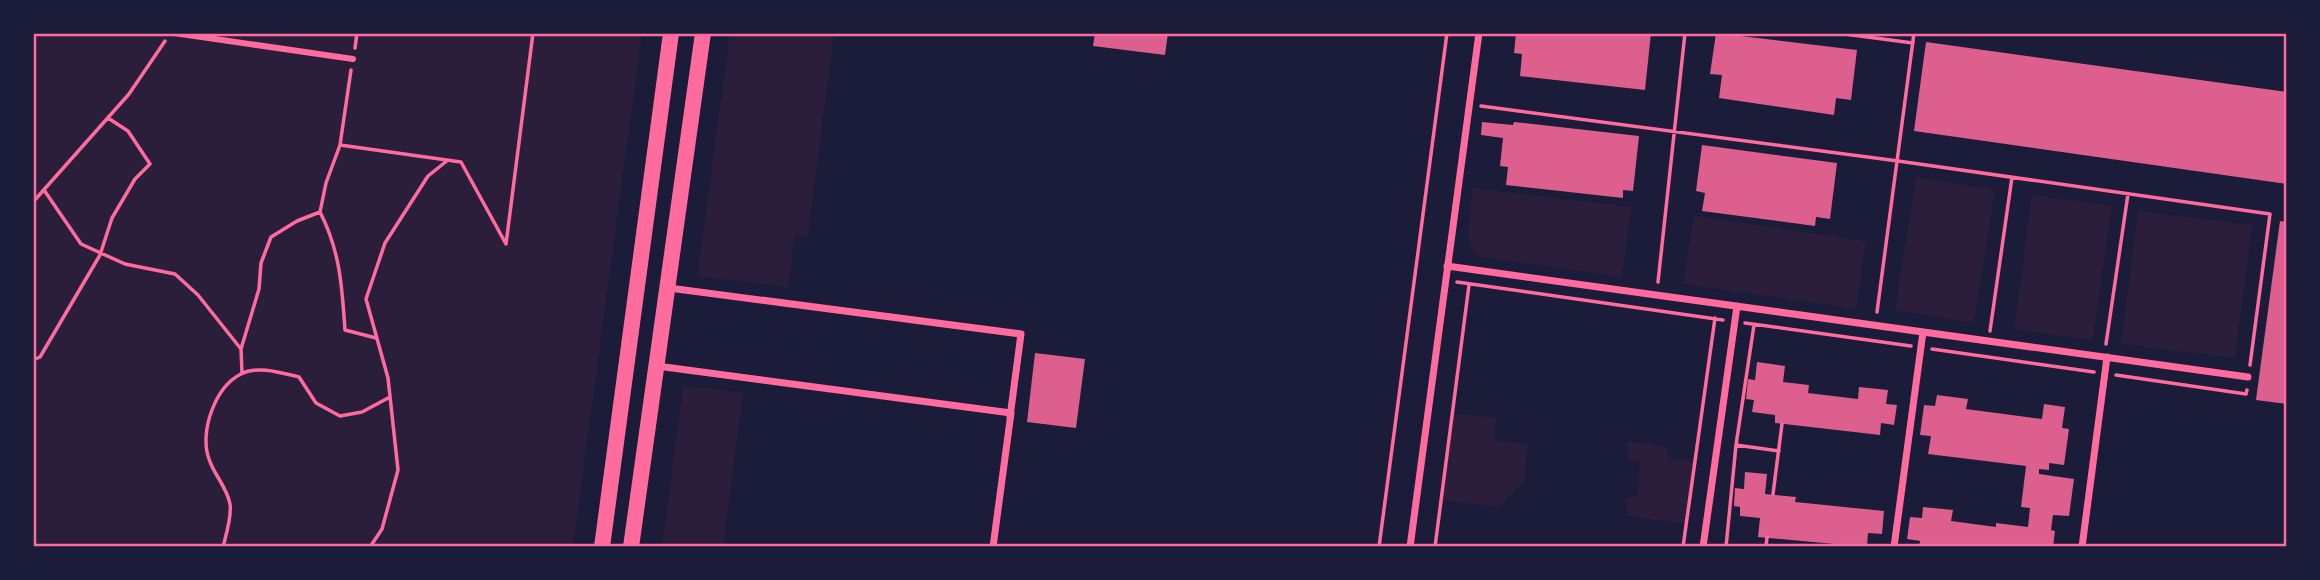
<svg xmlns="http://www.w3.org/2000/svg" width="2320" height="580" viewBox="0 0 2320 580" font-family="Poppins,sans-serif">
<rect width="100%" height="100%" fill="#1b1b3a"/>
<path fill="#2a1e3b" d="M33 33H642L573 547H33Z
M730 33H834L808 235H795L788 287 697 276Z
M1916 177 1995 190 1974 323 1895 310Z
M1472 188 1631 207 1622 277 1481 257 1472 250 1468 237Z
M2032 195 2112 206 2093 340 2014 329Z
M2138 211 2252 225 2235 358 2121 344Z
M1694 216 1866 241 1856 309 1683 284Z
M683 386 743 392 723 547H662Z
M1452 413 1496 418 1494 441 1528 444 1524 481 1500 507 1441 500Z
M1628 441 1666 447 1669 458 1695 462 1686 524 1628 516 1624 498 1637 496 1640 462 1628 460Z"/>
<path fill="#dd5f8e" d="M1095 33H1168L1165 55 1093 46Z
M1516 33H1651L1645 90 1520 76 1522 54 1514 53Z
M1716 33 1857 50 1851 100 1836 98 1834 115 1719 98 1722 75 1710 74Z
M1926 42 2287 92V184L1914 131Z
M1482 122 1513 125 1514 122 1639 136 1633 191 1623 190V198L1506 185 1508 167 1500 166 1503 138 1481 135Z
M1702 145 1837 163 1830 219 1816 217 1815 226 1702 211 1705 193 1696 191Z
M2280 221 2287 222V404L2256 400Z
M1035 353 1085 359 1076 428 1027 422Z
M1757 362 1785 366 1783 382 1809 385 1808 393 1858 399 1859 387 1888 390 1886 404 1897 405 1894 425 1881 423 1880 435 1775 423V415L1752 412 1754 400 1746 399 1748 379 1755 380Z
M1937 395 1968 399 1966 409 2042 419 2044 404 2065 407 2062 428 2069 429 2064 465 2049 463V470L2039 469V474L2074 479 2069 516 2053 515 2051 530 2055 531 2053 547H1919L1920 541 1907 539 1910 517 1922 518 1923 507 1953 510 1951 521 1996 527V523L2028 527 2030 508 2021 507 2026 466 1928 454 1931 436 1920 435 1924 405 1935 406Z
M1745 472 1767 474 1765 494 1796 497 1795 502 1884 511 1882 534 1868 533 1867 547 1758 537 1760 518 1740 516V507L1734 506 1735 488 1744 489Z"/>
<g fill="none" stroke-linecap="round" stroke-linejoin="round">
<path stroke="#ff6b9d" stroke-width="3.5" d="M1837 33 1913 43
M355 48 357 33
M351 70 340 145 461 162 506 244 533 33
M1481 106 1898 161 2270 214 2250 365
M340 145 326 183 320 212C340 251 342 286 345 330L376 338
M44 190 81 244 125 264 175 274 198 295 241 349
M33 202 129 94 165 41
M1457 282 1723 320
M1658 282 1685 33
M1877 312 1914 33
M1745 323 1911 346
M1990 331 2012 177
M2106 344 2128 194
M1932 349 2094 372
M33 360 40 357 100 255 112 218 135 179 150 164 128 131 108 118
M242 373 241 349 259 289 261 263 271 237 297 221 320 212
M2116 375 2246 394 2247 390
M1736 445 1779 451
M1773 494 1782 424
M223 547C226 535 232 516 230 504 227 487 214 475 209 459 199 432 215 387 241 374 258 365 282 373 299 377L316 403 340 416 362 412 390 397
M370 547 382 529 398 470 388 378 366 299 385 243 428 176 448 160
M1379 547 1447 33
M1435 547 1469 285
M1683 547 1715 318
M1726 547 1736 445 1754 325
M1766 547 1767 537"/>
<path stroke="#ff6b9d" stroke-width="6" d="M174 33 353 59"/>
<path stroke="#ff6b9d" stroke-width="7" d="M1447 266 2248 377
M669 288 1021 334 1010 417
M657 366 1011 413 993 547
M1410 547 1479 33
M1703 547 1737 306
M1894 547 1923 332
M2082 547 2107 357"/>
<path stroke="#ff6b9d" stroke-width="16" d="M602 547 671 33
M631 547 703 33"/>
</g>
<rect width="2320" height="580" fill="none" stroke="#1b1b3a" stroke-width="70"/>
<rect x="35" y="35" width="2250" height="510" fill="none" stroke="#ff6b9d" stroke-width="2.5"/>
</svg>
